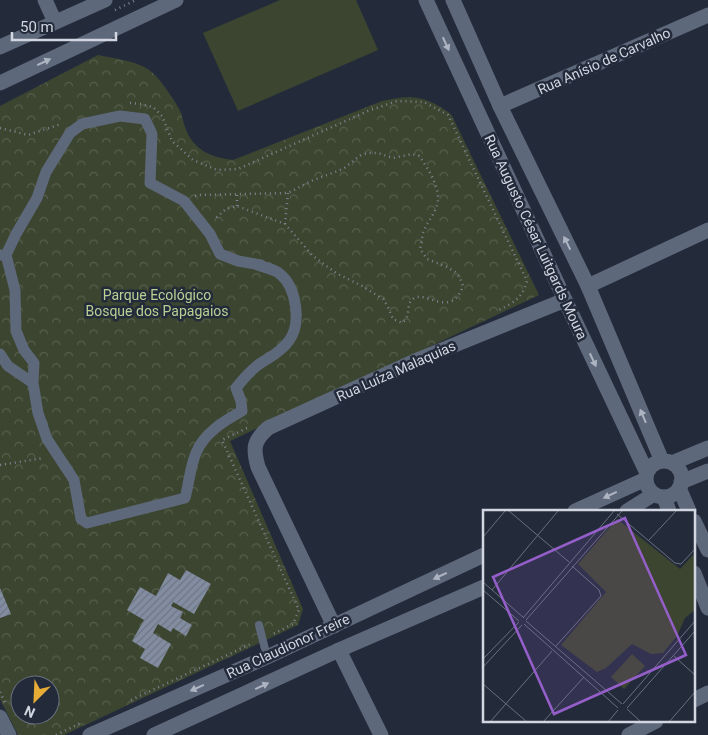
<svg xmlns="http://www.w3.org/2000/svg" width="708" height="735" viewBox="0 0 708 735" font-family="Roboto,sans-serif">
<defs>
<pattern id="park-crowns" width="20" height="18" patternUnits="userSpaceOnUse" patternTransform="scale(1.25)"><rect width="20" height="18" fill="#3c452f"/><path d="M2 6a3 3 0 1 1 6 0M12 15a3 3 0 1 1 6 0" fill="none" stroke="#575f4d"/></pattern>
<pattern id="building-hatch" width="6" height="6" patternUnits="userSpaceOnUse" patternTransform="scale(1.25)"><rect width="6" height="6" fill="#838da1"/><path d="M-1 1l2-2M0 6l6-6M5 7l2-2" fill="none" stroke="#6f7685"/></pattern>
</defs>
<rect width="100%" height="100%" fill="#232b3b"/>
<path fill="#3c452f" d="M280 0H356L378 50 238 111 203 33Z"/>
<path fill="url(#park-crowns)" fill-rule="evenodd" d="M98 55C116 59 142 61 155 75 162 82 178 105 181 113 183 119 184 126 187 132 195 151 214 158 233 160L382 101C413 94 426 96 451 114L539 295 230 441 303 609 298 625 64 735H18L0 699V106ZM20 685H50V715H20Z"/>
<path fill="url(#building-hatch)" d="M186 570 211 584 194 614 173 602 171 606 183 612 180 618 192 625 186 636 173 628 171 632 158 624 153 633 171 644 158 668 140 658 145 649 132 641 144 620 127 610 140 587 156 596 168 573 180 580Z
M0 588 11 614 0 618Z"/>
<g fill="none" stroke-linecap="round" stroke-linejoin="round">
<path stroke="#7f8592" stroke-width="2.5" stroke-dasharray="1 4" stroke-linecap="butt" d="M115 10 136 0
M130 103 141 104 153 107 162 116 172 141 193 160 217 170 238 169 368 111 397 101 424 102 448 115 527 281C522 298 515 302 499 310
M0 128 28 135 61 124
M237 195V206
M195 196 199 195 288 193 311 181 343 169 361 155 369 153H378L393 158 412 154 419 156C428 168 442 190 437 205 434 215 426 224 423 233 422 238 421 244 420 249L427 259 447 267 455 272 460 278 463 286C451 320 426 289 413 299 405 305 412 316 402 323L393 319 388 307 383 299 362 286 336 273 313 256 285 224 237 206 226 209 217 217 215 221
M285 224 288 193
M247 428 222 440 299 610 293 624 271 635
M0 465 44 458
M0 692 6 705
M131 700 253 643
M56 735 81 723"/>
<path stroke="#5e687b" stroke-width="8" d="M259 625 267 657"/>
<path stroke="#5e687b" stroke-width="11" d="M0 255H6L15 290 16 331 24 350 34 363 33 383 38 413 47 439 74 480 81 519 87 523 185 498C189 484 190 467 196 453 204 433 224 421 242 411L241 401 236 388C243 379 249 372 258 365 269 357 279 354 288 342 302 325 297 288 280 274 275 269 262 267 255 264
M6 255 16 234 37 198 46 172 70 133 82 124 120 116 145 119 152 134 150 183 184 201 210 234 220 254 238 261 261 265
M0 354 8 366 33 383"/>
<path stroke="#5e687b" stroke-width="15" d="M45 0 55 22
M500 106 708 15
M588 286 708 230
M334 626 258 467C253 449 253 441 268 428L415 361 565 300
M339 650 381 735
M694 700 708 693
M0 717 9 735
M629 735 656 721"/>
<path stroke="#5e687b" stroke-width="15" d="M426 0 565 300 647 473
M453 0 500 106 588 286 662 461
M0 47 105 0
M0 83 176 0
M646 479a18 18 0 1 1 36 0a18 18 0 1 1-36 0Z
M672 463 708 448
M681 482 708 471
M679 488 689 511
M664 497 669 511
M575 511 646 479
M627 511 654 494
M694 521 708 550
M694 573 708 608
M90 735 267 657 484 555
M154 735 339 650 484 587"/>
</g>
<defs><path id="oneway-solid" d="M-6-.8H1V-3.2L6.5 0L1 3.2V.8H-6Z" transform="scale(1.25)"/></defs>
<g fill="#aeb5c2">
<use href="#oneway-solid" transform="translate(446 44) rotate(65)"/>
<use href="#oneway-solid" transform="translate(44 62) rotate(-25)"/>
<use href="#oneway-solid" transform="translate(567 243) rotate(-116)"/>
<use href="#oneway-solid" transform="translate(593 360) rotate(65)"/>
<use href="#oneway-solid" transform="translate(643 416) rotate(-113)"/>
<use href="#oneway-solid" transform="translate(610 495) rotate(155)"/>
<use href="#oneway-solid" transform="translate(440 576) rotate(155)"/>
<use href="#oneway-solid" transform="translate(262 686) rotate(-25)"/>
<use href="#oneway-solid" transform="translate(197 688) rotate(156)"/>
</g>
<g text-anchor="middle" stroke-width="5" stroke-linejoin="round" paint-order="stroke">
<g font-size="14" fill="#d1d6e1" stroke="#232b3b">
<text transform="translate(604 61) rotate(-24)" y="5">Rua Anísio de Carvalho</text>
<text transform="translate(536 237) rotate(65)" y="5">Rua Augusto César Luitgards Moura</text>
<text transform="translate(396 371) rotate(-24)" y="5">Rua Luíza Malaquias</text>
<text transform="translate(288 646) rotate(-25)" y="5">Rua Claudionor Freire</text>
</g>
<g font-size="14" fill="#b8d093" stroke="#232b3b">
<text x="157" y="300">Parque Ecológico<tspan x="157" dy="16">Bosque dos Papagaios</tspan></text>
</g>
</g>
<g transform="translate(483 510)">
<rect width="212" height="212" fill="#232b3b"/>
<path d="M149 144 162 156 141 179 128 167Z" fill="#3c452f"/>
<path d="M134 9 197 59 212 43V100L202 108 194 126 180 143 168 144 149 134 123 158 114 162 78 135 123 82 95 54Z" fill="#3c452f"/>
<path fill="none" stroke="#696f7d" stroke-width="1" d="M26 1 86 52M134 4 192 53 198 54 212 39M0 27 22 1M166 30 193 1M0 72 41 108M0 80 36 111M9 80 75 1M40 108 131 1M43 110 139 1M43 111 139 194M41 114 135 198M73 136 118 86 116 80 89 56M191 146 212 165M0 149 36 112M0 157 39 115M0 174 44 212M140 194 212 111M144 198 212 121M144 199 158 212M7 212 69 141M60 212 101 167M125 212 135 200M186 212 212 182"/>
<path fill="#955fc9" fill-opacity="0.15" stroke="#955fc9" stroke-width="2.5" d="M142 8 203 145 71 204 10 67Z"/>
<rect width="212" height="212" fill="none" stroke="#d1d6e1" stroke-width="2.5"/>
</g>
<g transform="translate(35 700) rotate(204)"><circle r="24" fill="#232b3b" stroke="#696f7d"/>
<path d="M0-4L9 19L0 12L-9 19Z" fill="#e7ac36"/>
<text y="-8" font-size="14" font-weight="bold" text-anchor="middle" fill="#d1d6e1">N</text>
</g>
<path d="M12 32v8h104v-8" fill="none" stroke="#d1d6e1" stroke-width="2.5"/>
<text x="20" y="32" font-size="15" fill="#d1d6e1" stroke="#232b3b" stroke-width="4" paint-order="stroke">50 m</text>
</svg>
